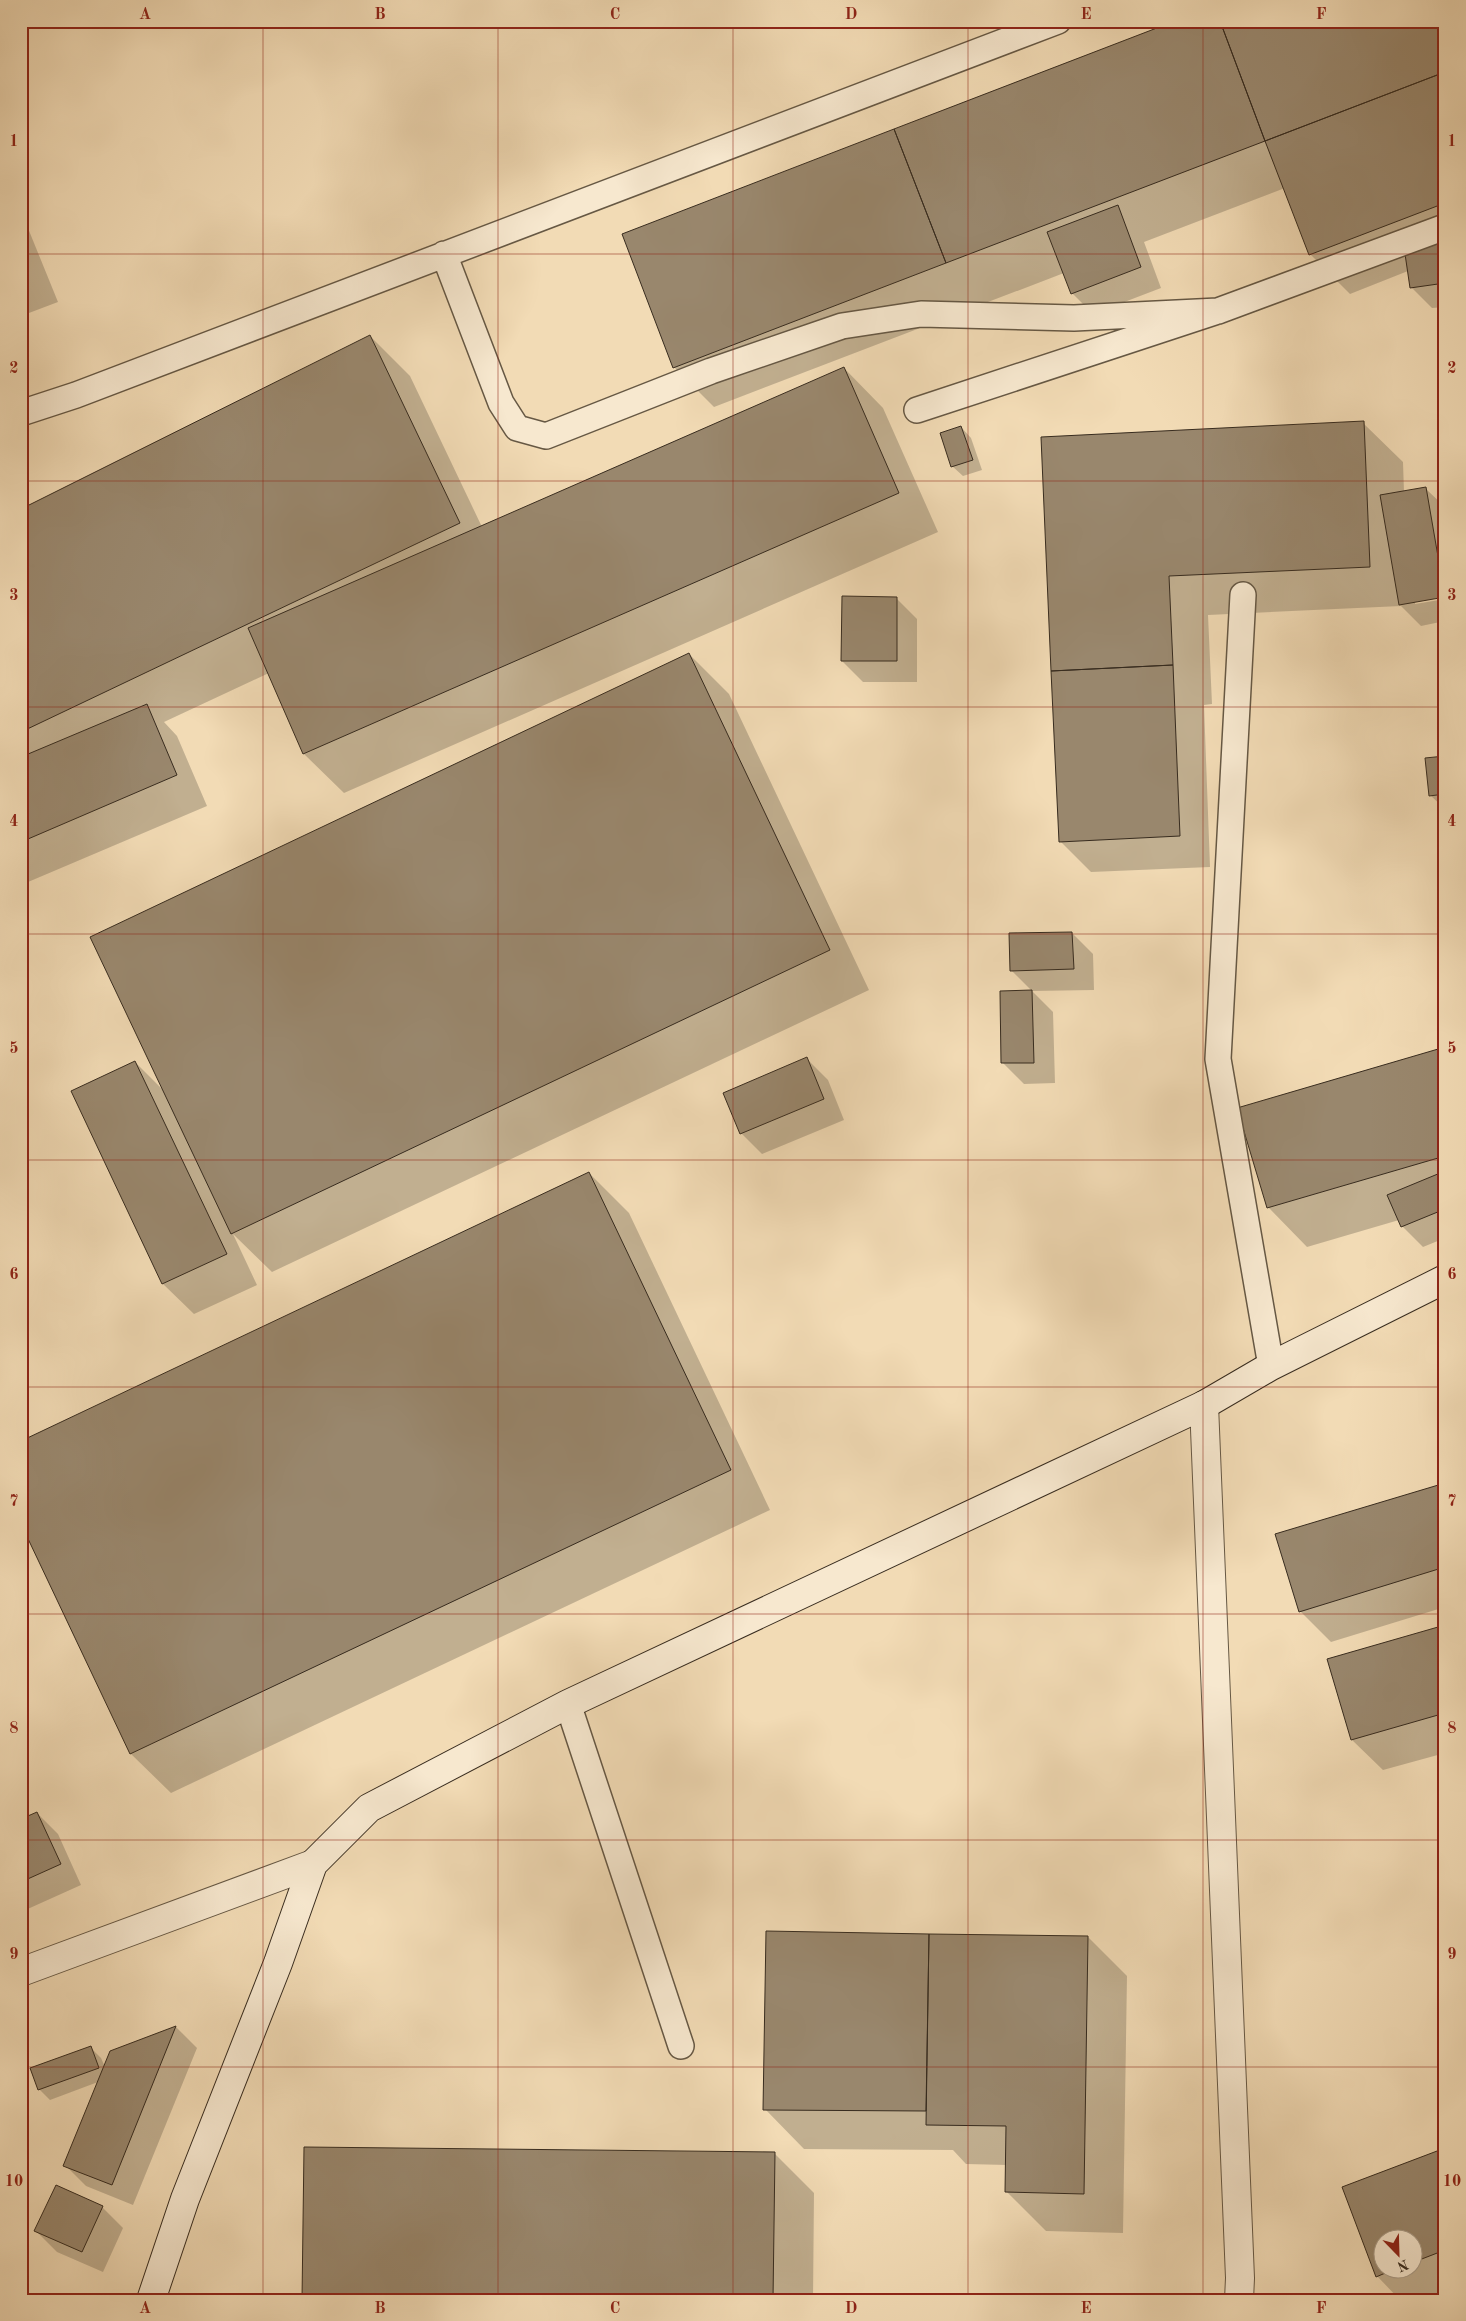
<svg xmlns="http://www.w3.org/2000/svg" width="1466" height="2321" viewBox="0 0 1466 2321" font-family="'Old Standard TT',serif">
<rect width="100%" height="100%" fill="#f2dbb5"/>
<filter id="stains"><feTurbulence type="fractalNoise" baseFrequency=".004" numOctaves="4"/><feColorMatrix values="0 0 0 0 .2 0 0 0 0 .09 0 0 0 0 .02 0 0 0 .5 -.17"/></filter>
<radialGradient id="worn" r=".72"><stop offset=".6" stop-color="#630" stop-opacity="0"/><stop offset="1" stop-color="#630" stop-opacity=".3"/></radialGradient>
<path fill="#0003" fill-rule="evenodd" d="M1445 21V307L1432 308 1411 287 1408 271 1350 294 1310 254 1285 188 1144 242 1161 288 1093 314 1072 293 1064 273 714 407 674 367Z
M21 211 58 302 21 316Z
M370 336 410 376 482 527 844 368 883 408 938 532 344 793 304 754 269 673 164 722 177 736 207 806 21 885V511Z
M1363 423 1403 462 1404 492 1426 489 1445 507V596L1415 601V604L1445 599V621L1421 626 1401 606 1208 615 1212 704 1204 705 1210 867 1091 872 1060 841 1042 438Z
M961 427 971 438 982 470 963 476 952 466Z
M896 598 917 619V682H863L842 661Z
M689 654 729 694 869 990 272 1272 233 1234 257 1285 194 1314 163 1284 72 1092 135 1062 164 1091Z
M1445 757V809L1430 795Z
M1445 857V867L1441 858Z
M1072 933 1093 954 1094 990 1032 991 1053 1012 1055 1083 1024 1084 1003 1063 1001 992 1032 991 1011 970Z
M1445 1048V1238L1423 1247 1402 1226 1399 1220 1307 1247 1268 1207Z
M807 1059 828 1080 844 1120 762 1154 741 1133Z
M589 1173 629 1213 770 1510 171 1793 131 1754 21 1521Z
M1445 1484V1607L1331 1642 1300 1611Z
M1445 1626V1753L1383 1770 1352 1740Z
M37 1813 58 1834 81 1885 21 1912V1821Z
M768 1933 1088 1937 1127 1976 1123 2233 1046 2231 1007 2192V2165L966 2164 953 2150 804 2149 765 2109Z
M176 2027 197 2048 133 2205 86 2186 65 2165 98 2082 50 2100 39 2089 91 2048 101 2058 105 2067 111 2052Z
M1445 2150V2292L1426 2300H1400L1377 2276 1343 2188ZM1384 2238H1414V2268H1384Z
M775 2154 814 2193 813 2300H303Z
M102 2207 123 2228 103 2272 57 2252 36 2231Z"/>
<path fill="#99876d" stroke="#382c1f" d="M1175 21H1220L1265 141 946 263 894 129Z
M1220 21H1445V72L1265 141Z
M1445 72V203L1309 255 1265 141Z
M894 129 946 263 673 368 622 234Z
M1118 205 1141 267 1071 294 1047 232Z
M1445 242V283L1410 288 1404 247Z
M370 335 460 523 21 732V509Z
M844 367 899 493 303 754 248 628Z
M1364 421 1370 567 1169 576 1173 665 1051 671 1041 437Z
M961 426 973 460 951 467 940 433Z
M1426 487 1445 597 1399 605 1380 495Z
M842 596 897 597V661H841Z
M689 653 830 950 231 1234 90 937Z
M1173 665 1180 836 1059 842 1051 671Z
M147 704 177 775 21 842V757Z
M1445 756V794L1429 796 1425 758Z
M1072 932 1074 969 1010 971 1009 933Z
M1032 990 1034 1063H1001L1000 991Z
M1445 1047V1156L1267 1208 1237 1108Z
M807 1057 824 1099 740 1134 723 1093Z
M135 1061 227 1254 162 1284 71 1091Z
M1445 1171V1209L1401 1227 1387 1195Z
M589 1172 731 1470 130 1754 21 1524V1441Z
M1445 1483V1567L1299 1612 1275 1534Z
M1445 1625V1713L1351 1740 1327 1659Z
M37 1812 61 1864 21 1882V1819Z
M766 1931 929 1934 926 2111 763 2110Z
M929 1934 1088 1936 1084 2194 1005 2192 1006 2126 926 2125Z
M176 2026 112 2185 63 2166 110 2051Z
M91 2046 99 2068 38 2090 30 2068Z
M304 2147 775 2152 773 2300H302Z
M1445 2148V2250L1414 2262V2238H1384V2268H1397L1376 2277 1342 2187Z
M56 2185 103 2206 82 2252 34 2231Z"/>
<g fill="none" stroke-linecap="round" stroke-linejoin="round">
<g stroke="#665844" stroke-width="28">
<path id="lane" d="M444 254 501 403 517 428 546 436 711 371 842 326 921 314 1074 318 1218 311
M917 410 1218 311 1445 227
M21 413 76 395 1058 21
M1243 595 1218 1059 1271 1366
M568 1704 681 2046"/>
</g>
<g stroke="#665844" stroke-width="30">
<path id="street" d="M1204 1405 1240 2278 1239 2300
M21 1972 313 1864"/>
</g>
<g stroke="#382c1f" stroke-width="30">
<path id="secondary" d="M151 2300 185 2199 278 1963 313 1864 369 1808 568 1704 1204 1405 1271 1366 1445 1279"/>
</g>
<use href="#lane" stroke="#f7e8cf" stroke-width="25"/>
<use href="#street" stroke="#f7e8cf" stroke-width="28"/>
<use href="#secondary" stroke="#f7e8cf" stroke-width="28"/>
</g>
<path fill="none" stroke="#8f2418" stroke-width="1" stroke-opacity="0.55" d="M263 21V2300M498 21V2300M733 21V2300M968 21V2300M1203 21V2300M21 254H1445M21 481H1445M21 707H1445M21 934H1445M21 1160H1445M21 1387H1445M21 1614H1445M21 1840H1445M21 2067H1445"/>
<rect width="1466" height="2321" fill="none" stroke="#f2dbb5" stroke-width="55"/>
<g transform="translate(1398 2254) rotate(157)"><circle r="24" fill="#f7e8cf" stroke="#ab9d89"/>
<path d="M0-4L9 19L0 12L-9 19Z" fill="#8f2418"/>
<text y="-8" font-size="14" font-weight="bold" text-anchor="middle" fill="#382c1f">N</text>
</g>
<rect x="28" y="28" width="1410" height="2266" fill="none" stroke="#8f2418" stroke-width="2"/>
<g font-size="16" text-anchor="middle" font-weight="bold" fill="#8f2418">
<text x="145" y="19">A</text>
<text x="380" y="19">B</text>
<text x="615" y="19">C</text>
<text x="851" y="19">D</text>
<text x="1086" y="19">E</text>
<text x="1321" y="19">F</text>
<text x="14" y="146">1</text>
<text x="1452" y="146">1</text>
<text x="14" y="373">2</text>
<text x="1452" y="373">2</text>
<text x="14" y="600">3</text>
<text x="1452" y="600">3</text>
<text x="14" y="826">4</text>
<text x="1452" y="826">4</text>
<text x="14" y="1053">5</text>
<text x="1452" y="1053">5</text>
<text x="14" y="1279">6</text>
<text x="1452" y="1279">6</text>
<text x="14" y="1506">7</text>
<text x="1452" y="1506">7</text>
<text x="14" y="1733">8</text>
<text x="1452" y="1733">8</text>
<text x="14" y="1959">9</text>
<text x="1452" y="1959">9</text>
<text x="14" y="2186">10</text>
<text x="1452" y="2186">10</text>
<text x="145" y="2313">A</text>
<text x="380" y="2313">B</text>
<text x="615" y="2313">C</text>
<text x="851" y="2313">D</text>
<text x="1086" y="2313">E</text>
<text x="1321" y="2313">F</text>
</g>
<rect width="100%" height="100%" filter="url(#stains)"/>
<rect width="100%" height="100%" fill="url(#worn)"/>
</svg>
